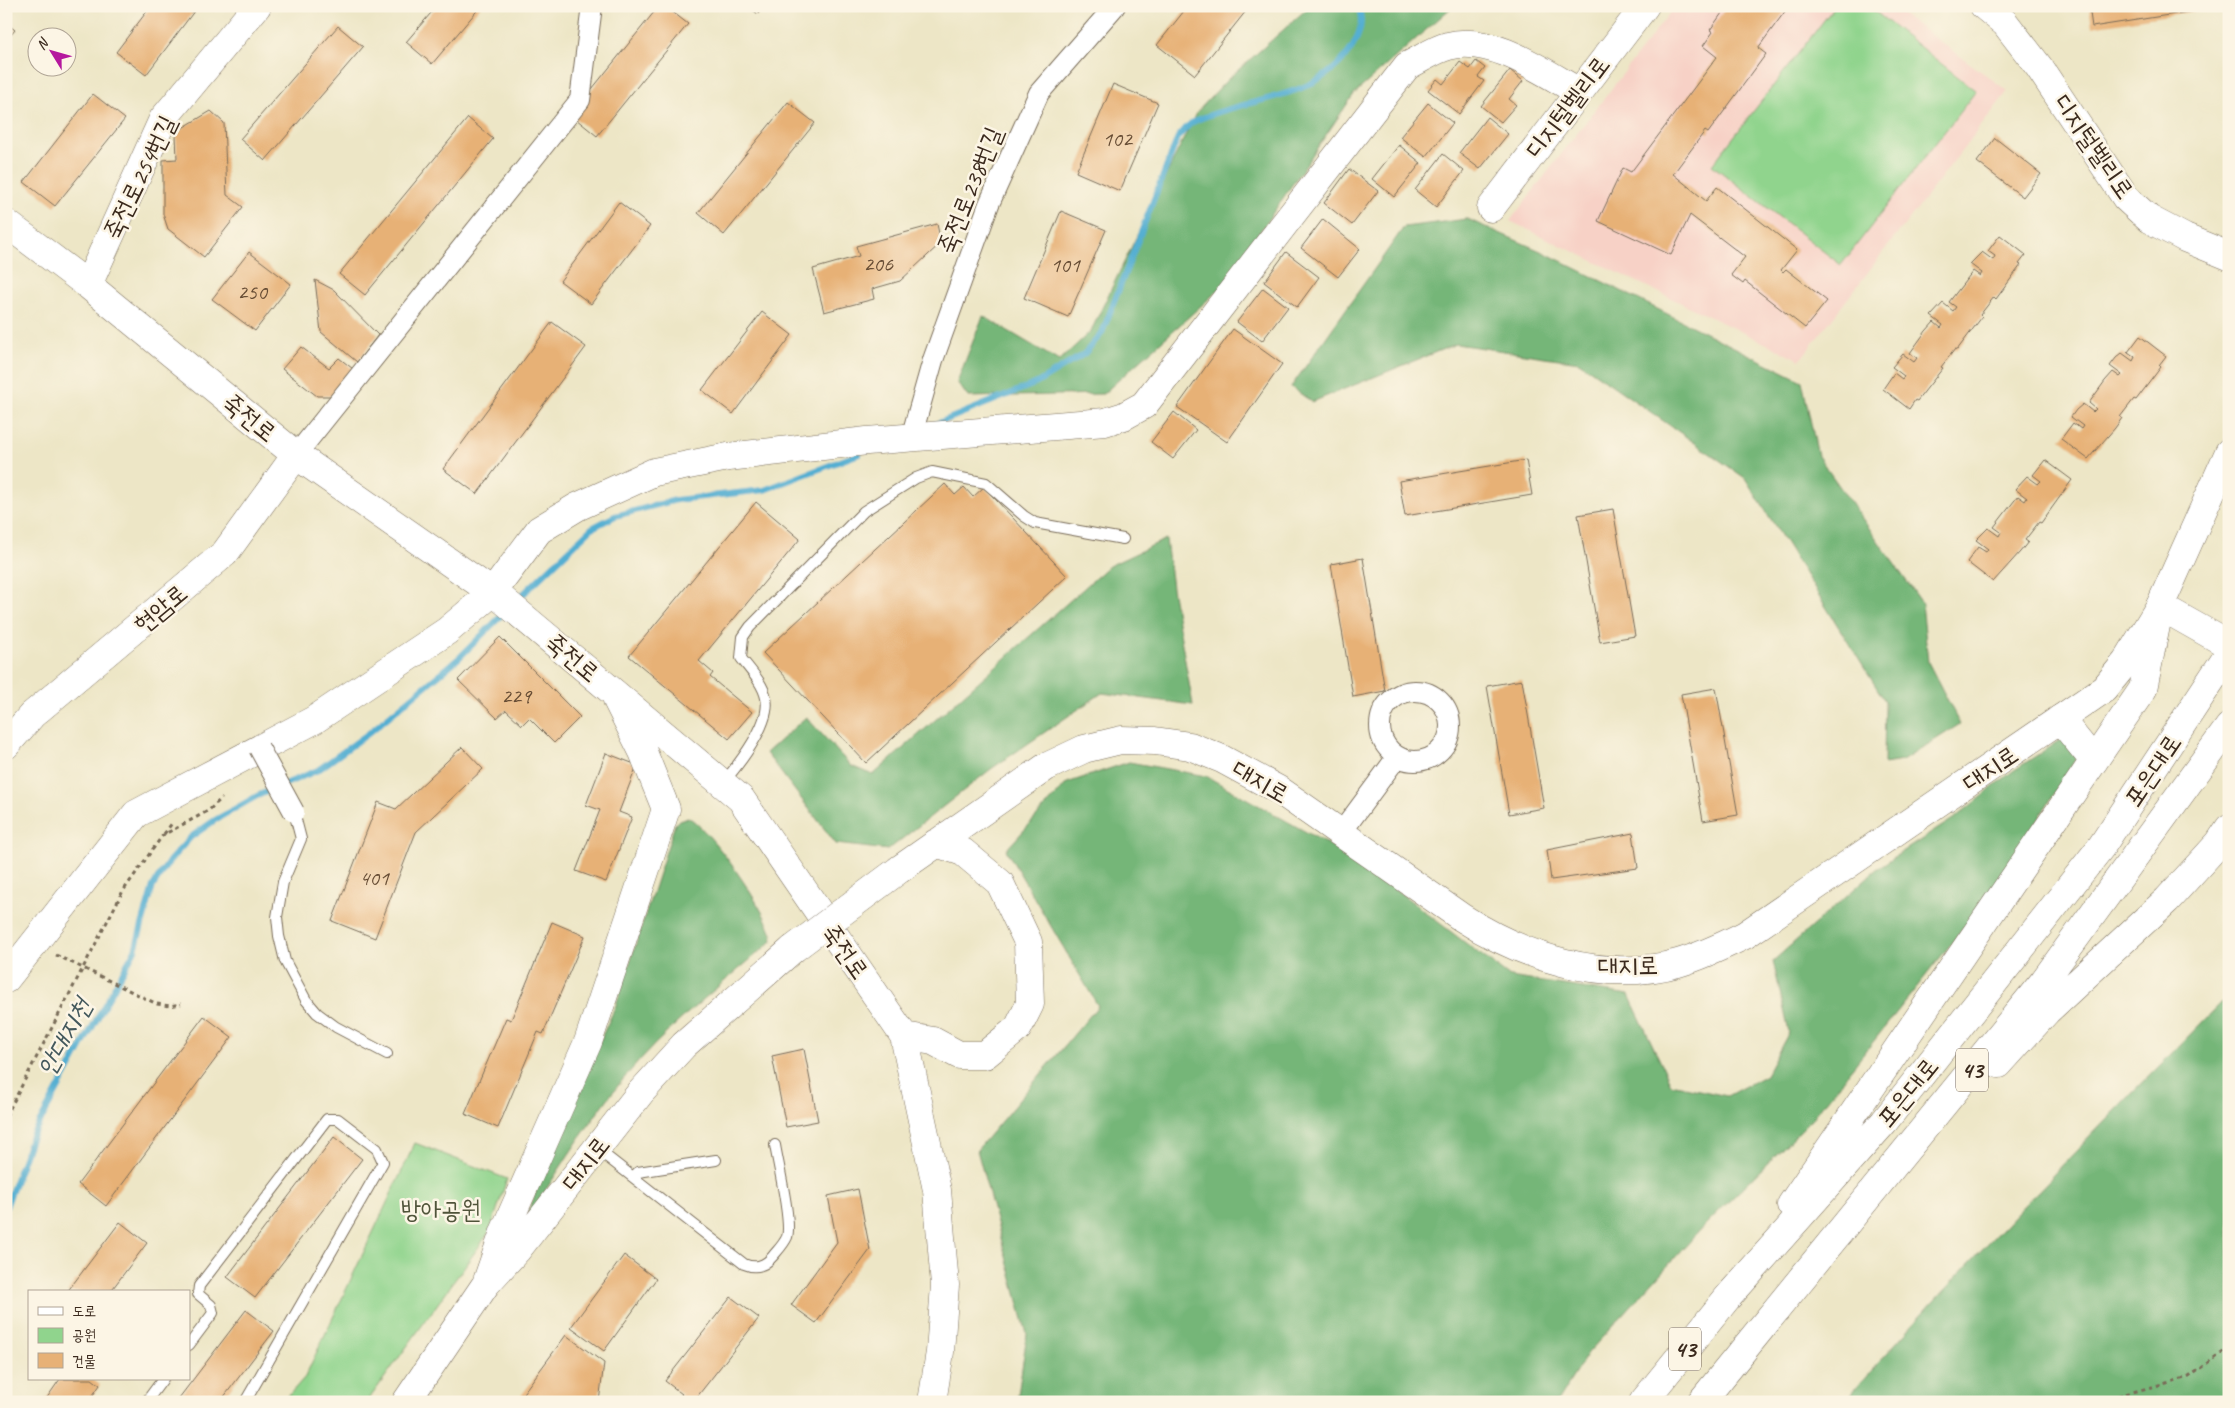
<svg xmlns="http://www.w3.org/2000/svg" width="2235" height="1408" viewBox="0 0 2235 1408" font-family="Caveat,'Poor Story',sans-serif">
<rect width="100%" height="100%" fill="#fcf5e5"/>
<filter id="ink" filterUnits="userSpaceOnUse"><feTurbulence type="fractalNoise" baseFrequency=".02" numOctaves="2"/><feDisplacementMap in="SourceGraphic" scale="10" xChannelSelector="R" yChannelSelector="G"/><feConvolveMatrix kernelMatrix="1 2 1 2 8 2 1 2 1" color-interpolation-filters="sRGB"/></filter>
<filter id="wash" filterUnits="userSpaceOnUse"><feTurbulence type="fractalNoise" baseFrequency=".0096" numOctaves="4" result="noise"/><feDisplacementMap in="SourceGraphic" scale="20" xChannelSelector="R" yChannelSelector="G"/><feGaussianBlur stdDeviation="1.12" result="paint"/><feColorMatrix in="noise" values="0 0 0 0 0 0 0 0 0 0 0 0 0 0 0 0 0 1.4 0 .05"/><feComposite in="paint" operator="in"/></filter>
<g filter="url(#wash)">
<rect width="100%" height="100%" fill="#ede6c6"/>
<path fill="#f7d1c6" d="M1675 6H1891L2008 91 1800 360 1510 221Z"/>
<path fill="#90d48d" stroke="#667f56" d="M1835 6H1868L1976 91 1841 265 1712 165Z
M415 1143 507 1179 490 1231 367 1402H283L305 1377Z"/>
<path fill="#74b678" stroke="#58704b" d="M1310 6H1453L1354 94 1223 286 1103 394 968 397 957 382 983 316 1059 361 1091 331 1196 113 1227 80Z
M1467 219 1543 252 1802 381 1818 456 1922 603 1928 662 1960 724 1902 761 1884 764 1885 701 1745 478 1579 362 1456 344 1312 402 1291 387 1404 227Z
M1166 539 1172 588 1193 705 1102 693 991 769 888 850 836 844 766 753 806 717 851 766 873 775 1109 566Z
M2063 738 2077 757 2014 858 1967 924 1810 1121 1703 1227 1588 1353 1557 1402H1017L1027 1334 977 1150 1098 1006 1006 850 1067 783 1129 762 1206 776 1360 862 1510 977 1629 995 1671 1084 1727 1096 1766 1075 1789 1032 1773 961 1879 867 1956 817 2013 771Z
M688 817C712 831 766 910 773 937L772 941C727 980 679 1017 639 1061 598 1106 564 1162 531 1213L527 1215 563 1120 615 1008 675 824 679 820Z
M2229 995V1402H1844C1966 1261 2098 1128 2229 995Z"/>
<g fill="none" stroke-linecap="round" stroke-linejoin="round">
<path stroke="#55afd2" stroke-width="6" d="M936 424 1037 383 1084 354 1102 333 1178 137C1183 132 1188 124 1195 121 1247 96 1319 102 1353 46 1360 33 1364 21 1358 6
M516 601 592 528 615 516 676 500 764 490 859 454
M6 1207 32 1136 135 950 153 886 170 860 191 837 215 820 257 796 318 770 369 733 459 658 507 610"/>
</g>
<g id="blocks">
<path fill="#e7b176" d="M151 6H198L146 75 116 52Z
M437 6H481L432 64 406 42Z
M659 6H665L688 24 597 136 571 115Z
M747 6H764L758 14Z
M1188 6H1250L1195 75 1157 45Z
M1727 6H1789L1758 48 1766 54 1708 133 1705 131 1673 174 1706 201 1717 187 1797 250 1781 270 1783 272 1786 269 1827 301 1805 328 1745 281 1743 284 1731 275 1745 257 1690 215 1671 255 1598 221 1623 168 1631 172 1717 57 1703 46 1713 32 1710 30Z
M2089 6H2220V7L2092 27Z
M6 23 15 30 6 41Z
M338 26 363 47 265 161 240 139Z
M1476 61 1485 68 1478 77 1484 81 1459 114 1428 90 1437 79 1443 84 1460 62 1470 69Z
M1510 70 1523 81 1509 99 1516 105 1501 122 1481 106Z
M1113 84 1158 103 1120 191 1076 172Z
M93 94 125 119 55 206 24 182Z
M788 102 815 123 724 235 698 213Z
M1428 103 1453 123 1426 157 1400 137Z
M211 111 224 123 227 195 243 207 204 257 168 229 163 214V160L177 159 176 135 184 127Z
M1487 117 1508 134 1480 169 1459 153Z
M468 118 493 139 365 295 339 274Z
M1995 138 2041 174 2023 197 1977 162Z
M1399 145 1421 163 1394 197 1372 179Z
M1443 154 1464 171 1436 207 1415 190Z
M1349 169 1378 191 1352 225 1324 203Z
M619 202 650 226 591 304 560 281Z
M1061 211 1106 230 1068 317 1024 298Z
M1323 219 1360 249 1338 277 1301 248Z
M937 224 941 243 900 281 872 289 874 299 824 312 813 269 859 256 856 246Z
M2000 235 2026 255 2019 264 2021 265 1996 299 1994 297 1980 315 1982 317 1957 350 1955 349 1941 367 1943 368 1935 378 1917 401 1915 400 1909 409 1883 389 1894 373 1902 379 1904 376 1892 367 1903 354 1914 362 1917 358 1910 353 1926 331 1934 322 1941 328 1943 325 1931 316 1943 303 1953 311 1956 307 1949 302 1966 280 1973 271 1980 276 1982 273 1970 264 1982 252 1993 260 1995 256 1988 251Z
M249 252 291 284 255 331 212 299Z
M1286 252 1319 277 1297 307 1264 282Z
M315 280 334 290 378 335 357 362 321 332Z
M1263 288 1288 307 1262 341 1237 322Z
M762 312 792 335 733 414 702 390Z
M552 322 586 347 477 494 443 469Z
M1233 329 1282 364 1227 442 1177 407Z
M2140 336 2166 356 2159 365 2161 367 2136 400 2134 399 2120 417 2122 418 2115 428 2088 459 2061 439 2073 423 2081 429 2083 426 2071 417 2076 410 2083 404 2093 412 2096 409 2089 403 2105 381 2113 372 2120 377 2122 375 2110 366 2116 358 2122 353 2133 361 2135 357 2128 352Z
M301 347 329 368 339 358 357 372 338 396H317L282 369Z
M1174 412 1196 430 1173 459 1151 442Z
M1526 460 1532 495 1405 516 1399 481Z
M2045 460 2072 480 2041 523 2039 522 2025 540 2028 542 2020 552 1993 582 1967 562 1978 547 1986 552 1988 549 1976 540 1988 528 1999 536 2001 532 1994 527 2018 496 2025 501 2027 498 2015 489 2027 476 2038 484 2041 481 2033 475Z
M945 484 955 495 964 487 973 497 984 487 1067 576 866 763 763 653Z
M756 502 800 539 699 661 713 673 710 677 752 712 729 739 629 656Z
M1613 509 1635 636 1600 642 1578 515Z
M1363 558 1385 691 1353 697 1331 564Z
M500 637 580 717 554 743 529 718 522 725 506 710 497 718 458 680Z
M1522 680 1544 808 1509 814 1487 686Z
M1716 688 1738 815 1703 821 1681 694Z
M462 747 483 769 416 832 375 938 332 921 378 802 396 809Z
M606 753 637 765 619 812 632 817 606 882 576 871 600 810 586 805Z
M1633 833 1638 868 1551 880 1547 850Z
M552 922 585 936 543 1034 538 1032 498 1128 465 1114 506 1018 511 1020Z
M204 1016 232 1037 106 1206 78 1184Z
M804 1049 818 1121 786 1127 772 1056Z
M334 1137 362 1159 255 1298 227 1277Z
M858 1189 870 1250 816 1323 791 1305 837 1242 828 1196Z
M120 1222 147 1243 110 1292H67Z
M624 1255 656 1279 604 1351 571 1327Z
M731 1297 759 1318 696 1398 701 1402H676L682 1394 665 1381Z
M246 1310 274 1331 220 1402H176Z
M566 1335 604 1363 599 1402H529L521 1396Z
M60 1379H92L100 1385 88 1402H44Z"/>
</g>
</g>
<g filter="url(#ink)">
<use href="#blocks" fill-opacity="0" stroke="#796c59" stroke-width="1"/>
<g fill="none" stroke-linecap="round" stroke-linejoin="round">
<g stroke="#796c59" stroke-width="12">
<path id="lane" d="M723 783C739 764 772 722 766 698 763 683 750 670 741 658L743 637 750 627 864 511 916 478 932 472 986 483 1024 516 1035 523 1123 539
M294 812 301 839 283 882 277 917 279 936 285 961 306 1000 317 1013 336 1027 387 1054
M597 1149 744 1264C756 1269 765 1266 773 1256 778 1250 784 1244 787 1237 792 1222 778 1164 775 1145
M634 1176 638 1172 716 1160
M189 1345 213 1313 211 1305 198 1294 199 1286 327 1119H338L377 1149 383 1162 245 1402
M146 1402 163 1379"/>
</g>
<g stroke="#796c59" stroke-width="22">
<path id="street" d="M911 438 933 360 989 204 1039 93 1115 6
M296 455 580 100 592 6
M1380 726a35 35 0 1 1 70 0a35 35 0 1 1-70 0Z
M1341 833 1397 757"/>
</g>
<g stroke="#796c59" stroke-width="29">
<path id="secondary" d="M1984 6 2005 23 2039 67 2126 198 2149 219 2185 238 2229 256
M1491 208 1645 6
M6 223 88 285 296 455 502 599 741 799 904 1036 937 1190 945 1285 940 1352 932 1402
M88 285 163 119 257 6
M6 745 32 715 225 553 296 455
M900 869 1046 767 1084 749 1121 740 1155 741 1190 746 1222 759 1279 790 1461 917C1523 957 1604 984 1678 963 1702 956 1723 946 1745 935L2104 689 2126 662 2160 606 2229 452
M6 979 136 814 314 720 447 631 493 592 539 530 577 507 654 472 728 457 867 441 1105 422 1124 416 1144 405 1407 66C1420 60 1435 49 1448 46 1491 34 1543 72 1579 92
M904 1036 933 1041 959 1055H985L1018 1028 1030 1004 1028 942 1000 883 963 852 936 843
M486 1284 504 1232 588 1042 666 809 643 752 617 700
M406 1402 486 1284 517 1250 641 1092 684 1045 793 949"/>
</g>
<g stroke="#796c59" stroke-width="29">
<path id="highway" d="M2060 719 2094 761
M1999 1064 2047 1011 2167 900 2219 843 2229 828
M1791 1205 2143 689 2160 606 2229 645
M1643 1402 1728 1297 1884 1122 2101 847 2229 653
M1701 1402 2044 981 2229 727"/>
</g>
<path stroke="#796c59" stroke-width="3" stroke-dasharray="4 4" stroke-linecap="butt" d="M164 834 172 823
M56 955 157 1004 170 1006 181 1004
M6 1116 123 891 163 835 208 811 222 798
M2095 1402 2189 1377 2229 1348"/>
<use href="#lane" stroke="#fff" stroke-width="10"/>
<use href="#street" stroke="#fff" stroke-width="20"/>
<use href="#secondary" stroke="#fff" stroke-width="28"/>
<use href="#highway" stroke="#fff" stroke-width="28"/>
<g stroke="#796c59" stroke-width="22" stroke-linecap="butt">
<path id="street-bridge" d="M259 748 294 812"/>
</g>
<g stroke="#796c59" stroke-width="29" stroke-linecap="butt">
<path id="secondary-bridge" d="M793 949 900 869"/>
</g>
<use href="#street-bridge" stroke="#fff" stroke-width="20"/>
<use href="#secondary-bridge" stroke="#fff" stroke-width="28"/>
</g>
</g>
<g text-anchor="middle" stroke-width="5" stroke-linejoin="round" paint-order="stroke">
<g font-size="22" fill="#664c34">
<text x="1117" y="146">102</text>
<text x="878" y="271">206</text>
<text x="1065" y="272">101</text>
<text x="252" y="299">250</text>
<text x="516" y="703">229</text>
<text x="374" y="885">401</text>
</g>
<g fill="#fcf5e5" stroke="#75675a" stroke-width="1">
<rect x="1956" y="1048.5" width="32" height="43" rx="4"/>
<rect x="1669" y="1327.5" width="32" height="43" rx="4"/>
</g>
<g font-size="24" font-weight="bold" fill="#3b2a1e">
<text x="1972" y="1078">43</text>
<text x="1685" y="1357">43</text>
</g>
<g font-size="25" fill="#3b2a1e" stroke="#fcf5e5">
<text transform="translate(1567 107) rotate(-53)" y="9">디지털벨리로</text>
<text transform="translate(2094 146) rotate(55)" y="9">디지털벨리로</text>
<text transform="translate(139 177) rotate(-64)" y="9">죽전로254번길</text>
<text transform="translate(969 190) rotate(-68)" y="9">죽전로238번길</text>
<text transform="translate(250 417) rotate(39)" y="9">죽전로</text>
<text transform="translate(160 608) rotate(-40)" y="9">현암로</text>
<text transform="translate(573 657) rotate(40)" y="9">죽전로</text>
<text transform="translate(1990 768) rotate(-34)" y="9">대지로</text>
<text transform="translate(2152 770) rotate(-56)" y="9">포은대로</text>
<text transform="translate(1261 781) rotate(30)" y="9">대지로</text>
<text transform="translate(846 951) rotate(55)" y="9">죽전로</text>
<text transform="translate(1628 965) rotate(-1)" y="9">대지로</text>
<text transform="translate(1907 1092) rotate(-51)" y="9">포은대로</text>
<text transform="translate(585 1163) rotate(-52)" y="9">대지로</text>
</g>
<g font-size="25" fill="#50543a" stroke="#fcf5e5">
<text x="441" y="1218">방아공원</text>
</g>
<g font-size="26" font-style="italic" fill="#44595d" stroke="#fcf5e5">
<text transform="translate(64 1037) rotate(-61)" y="9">안대지천</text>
</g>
</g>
<rect width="2235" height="1408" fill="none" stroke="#fcf5e5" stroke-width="25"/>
<rect x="28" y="1290" width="162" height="90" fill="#fcf5e5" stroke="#afa495"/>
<rect x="38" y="1307" width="25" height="8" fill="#ffffff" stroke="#afa495"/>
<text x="72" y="1316" font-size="15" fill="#3b2a1e">도로</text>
<rect x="38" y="1328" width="25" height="15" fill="#90d48d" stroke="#afa495"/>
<text x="72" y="1340" font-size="15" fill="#3b2a1e">공원</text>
<rect x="38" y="1353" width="25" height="15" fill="#e7b176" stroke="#afa495"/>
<text x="72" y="1366" font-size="15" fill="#3b2a1e">건물</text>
<g transform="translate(52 52) rotate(307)"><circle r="24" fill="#fcf5e5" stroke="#afa495"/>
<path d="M0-4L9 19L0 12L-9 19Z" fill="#b5179e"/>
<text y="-8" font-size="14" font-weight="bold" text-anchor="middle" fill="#3b2a1e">N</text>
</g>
</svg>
